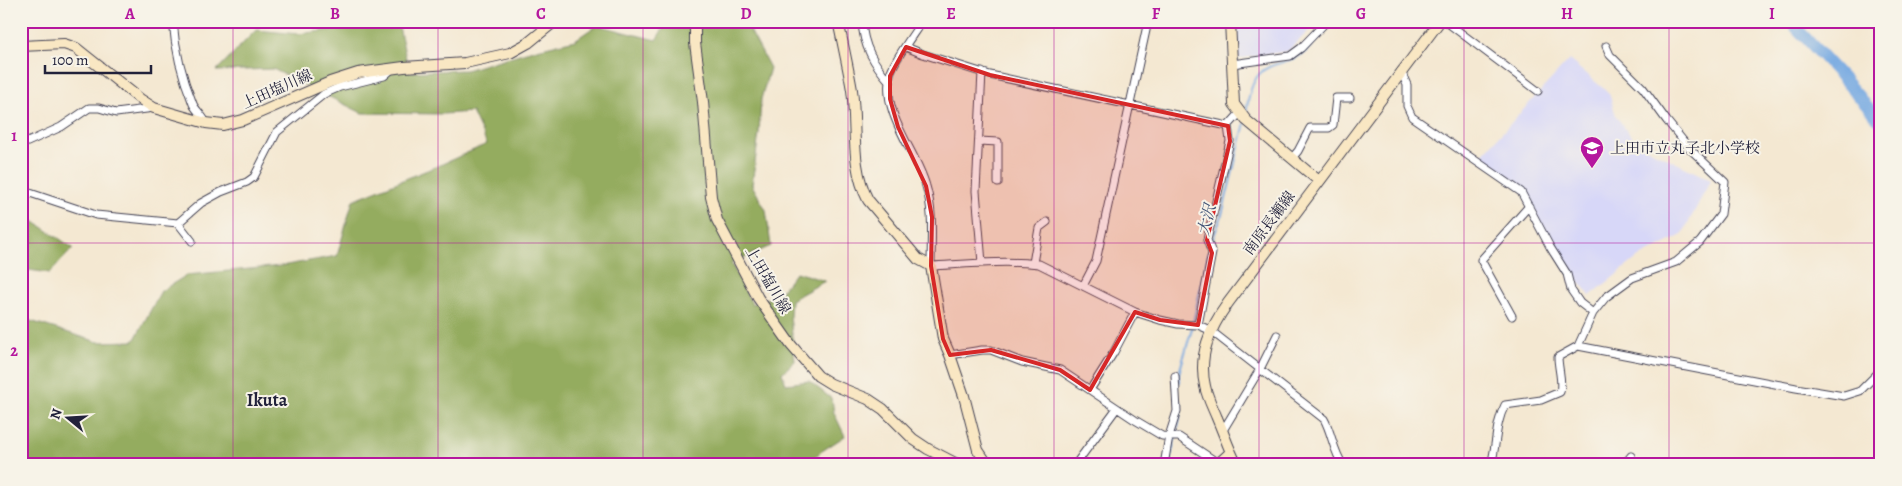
<svg xmlns="http://www.w3.org/2000/svg" width="1902" height="486" viewBox="0 0 1902 486" font-family="Alegreya,'Noto Serif JP',serif">
<rect width="100%" height="100%" fill="#f7f3e8"/>
<filter id="ink" filterUnits="userSpaceOnUse"><feTurbulence type="fractalNoise" baseFrequency=".02" numOctaves="2"/><feDisplacementMap in="SourceGraphic" scale="10" xChannelSelector="R" yChannelSelector="G"/><feConvolveMatrix kernelMatrix="1 2 1 2 8 2 1 2 1" color-interpolation-filters="sRGB"/></filter>
<filter id="wash" filterUnits="userSpaceOnUse"><feTurbulence type="fractalNoise" baseFrequency=".0096" numOctaves="4" result="noise"/><feDisplacementMap in="SourceGraphic" scale="20" xChannelSelector="R" yChannelSelector="G"/><feGaussianBlur stdDeviation="1.12" result="paint"/><feColorMatrix in="noise" values="0 0 0 0 0 0 0 0 0 0 0 0 0 0 0 0 0 1.4 0 .05"/><feComposite in="paint" operator="in"/></filter>
<g filter="url(#wash)">
<rect width="100%" height="100%" fill="#f4e8d2"/>
<path fill="#d7d7f8" d="M1235 21H1319L1288 51 1236 59Z
M1569 60 1609 93 1616 116 1636 143 1711 180 1682 235 1636 259 1590 296 1553 246 1523 189 1479 158Z"/>
<path fill="#94ac5e" stroke="#5b674c" d="M668 21H745L770 68 761 99 759 133 752 185 766 210 771 246 731 263 752 304 778 295 796 272 825 281 791 300 790 316 795 361 782 373 786 384 809 381 832 399 834 413 845 436 822 451 807 465H21V318L98 342 134 341 161 291 187 275 281 266 337 256 353 200 440 165 487 144 472 112 443 114 362 113 273 69 216 71 256 30 298 34 398 22 409 72 466 70 533 50 575 40 597 25 656 40Z
M21 218H29L73 248 50 273 21 269Z"/>
<g fill="none" stroke-linecap="round" stroke-linejoin="round">
<path stroke="#75a8e1" stroke-width="2" d="M1246 113C1249 96 1251 75 1269 67 1279 62 1291 61 1301 55 1310 50 1325 30 1333 21
M1211 243 1221 218 1245 123
M1179 382V373L1191 332 1209 250
M1170 465C1171 443 1183 423 1180 401"/>
<path stroke="#75a8e1" stroke-width="12" d="M1790 21 1840 75 1881 122"/>
</g>
</g>
<g filter="url(#ink)">
<g fill="none" stroke-linecap="round" stroke-linejoin="round">
<g stroke="#424052" stroke-width="9">
<path id="street" d="M173 21C175 50 182 77 193 104 196 111 203 115 206 123
M862 21C863 46 874 64 890 82
M922 21C913 35 894 60 890 74 881 114 916 150 926 186 934 212 931 239 931 266 967 264 1003 260 1039 264L1135 312 1160 320 1178 324 1198 325 1210 330 1324 419C1332 433 1333 451 1343 465
M1445 21 1538 91
M906 47 923 54 990 75 1228 126
M1232 64 1290 56 1301 48 1327 21
M1401 71 1407 85V106L1412 117 1521 192 1550 247 1567 274 1571 290 1580 303 1593 313
M982 72 976 191 982 263
M1228 126 1240 113
M979 141 998 142V183
M21 145 61 127 89 108H99L116 113 154 108
M1292 158 1298 151 1310 128H1329L1333 125 1336 98H1350
M21 190 96 215 178 223 192 241
M178 223 201 203 221 192 247 182 254 177 277 132 324 94 340 87 384 76 392 69
M1033 263 1039 228 1047 222
M1083 286 1096 261 1148 21
M1512 316 1481 260 1529 206
M1198 325 1212 253 1207 240 1230 141 1228 126
M1578 346 1796 388 1844 396 1860 391 1881 370
M950 355 982 350H991L1022 362 1060 370 1135 420 1162 436 1179 437 1218 463
M1090 390 1114 352 1135 312
M1222 432 1260 369 1277 335
M1075 465 1117 408
M1164 465 1169 436 1177 411 1175 376
M1491 465C1497 444 1495 424 1505 405L1541 400 1560 392C1563 382 1558 368 1558 357L1578 346 1593 313 1606 297 1632 278 1676 262 1700 242 1721 214 1725 182 1689 148 1667 121 1643 88 1610 55 1606 46
M1624 465 1631 456"/>
</g>
<g stroke="#424052" stroke-width="12">
<path id="secondary" d="M695 21V43L703 102 711 197 717 220 758 298 791 345 818 376 831 384 868 399 883 409 913 439 928 449 959 465
M838 21C843 44 848 67 852 90 857 126 850 166 868 200L918 259 931 266 943 339 950 355 964 396 978 450 988 465
M1230 21 1234 104 1246 120 1319 181
M21 46 64 44 76 48 140 99 154 108 206 123 223 125 243 120 330 82 358 73 404 67 465 63 510 53 528 43 555 21
M1217 465 1230 453
M1237 465C1229 450 1224 434 1217 418 1213 408 1207 397 1205 386 1198 355 1210 328 1228 303L1440 21"/>
</g>
<use href="#street" stroke="#fff" stroke-width="7"/>
<use href="#secondary" stroke="#f9e7c3" stroke-width="10"/>
</g>
</g>
<path fill="#d62828" fill-opacity="0.2" stroke="#d62828" stroke-width="4" stroke-linejoin="round" d="M906 47 990 75 1228 126 1230 141 1207 240 1212 253 1198 325 1160 320 1135 312 1090 390 1060 370 991 350 950 355 943 339 931 266 932 217 926 186 898 127 890 99V76Z"/>
<path fill="none" stroke="#b5179e" stroke-width="1" stroke-opacity="0.55" d="M233 21V465M438 21V465M643 21V465M848 21V465M1054 21V465M1259 21V465M1464 21V465M1669 21V465M21 243H1881"/>
<defs>
<g id="school-pin" transform="scale(1.25)"><path d="M0 17L-7.5 6A9.5 9.5 0 1 1 7.5 6Z" fill="#b5179e" stroke="#f7f3e8"/><path d="M0-5L7-2L0 1L-7-2ZM-4 1L0 2.5L4 1V4Q0 6-4 4Z" fill="#fff"/></g>
</defs>
<g fill-rule="evenodd">
<use href="#school-pin" x="1592" y="148"/>
</g>
<g text-anchor="middle" stroke-width="4" stroke-linejoin="round" paint-order="stroke">
<g font-size="15" fill="#22223b" stroke="#f7f3e8">
<text transform="translate(277 89) rotate(-24)" y="5">上田塩川線</text>
<text transform="translate(1269 223) rotate(-53)" y="5">南原長瀬線</text>
<text transform="translate(768 280) rotate(60)" y="5">上田塩川線</text>
</g>
<g font-size="15" fill="#22223b" stroke="#f7f3e8" text-anchor="start">
<text x="1610" y="153">上田市立丸子北小学校</text>
</g>
<g font-size="16" font-style="italic" fill="#3f5175" stroke="#f7f3e8">
<text transform="translate(1206 220) rotate(-76)" y="6">大沢</text>
</g>
<g font-size="18" font-weight="bold" fill="#22223b" stroke="#f7f3e8">
<text x="267" y="406">Ikuta</text>
</g>
</g>
<rect width="1902" height="486" fill="none" stroke="#f7f3e8" stroke-width="55"/>
<g transform="translate(68 418) rotate(288)" stroke="#f7f3e8" stroke-width="4" paint-order="stroke">
<path d="M0-4L9 19L0 12L-9 19Z" fill="#22223b"/>
<text y="-8" font-size="14" font-weight="bold" text-anchor="middle" fill="#22223b">N</text>
</g>
<path d="M45 65v8h106v-8" fill="none" stroke="#22223b" stroke-width="2.5"/>
<text x="52" y="65" font-size="15" fill="#22223b" stroke="#f7f3e8" stroke-width="4" paint-order="stroke">100 m</text>
<rect x="28" y="28" width="1846" height="430" fill="none" stroke="#b5179e" stroke-width="2"/>
<g font-size="16" text-anchor="middle" font-weight="bold" fill="#b5179e">
<text x="130" y="19">A</text>
<text x="335" y="19">B</text>
<text x="541" y="19">C</text>
<text x="746" y="19">D</text>
<text x="951" y="19">E</text>
<text x="1156" y="19">F</text>
<text x="1361" y="19">G</text>
<text x="1567" y="19">H</text>
<text x="1772" y="19">I</text>
<text x="14" y="141">1</text>
<text x="14" y="356">2</text>
</g>
</svg>
